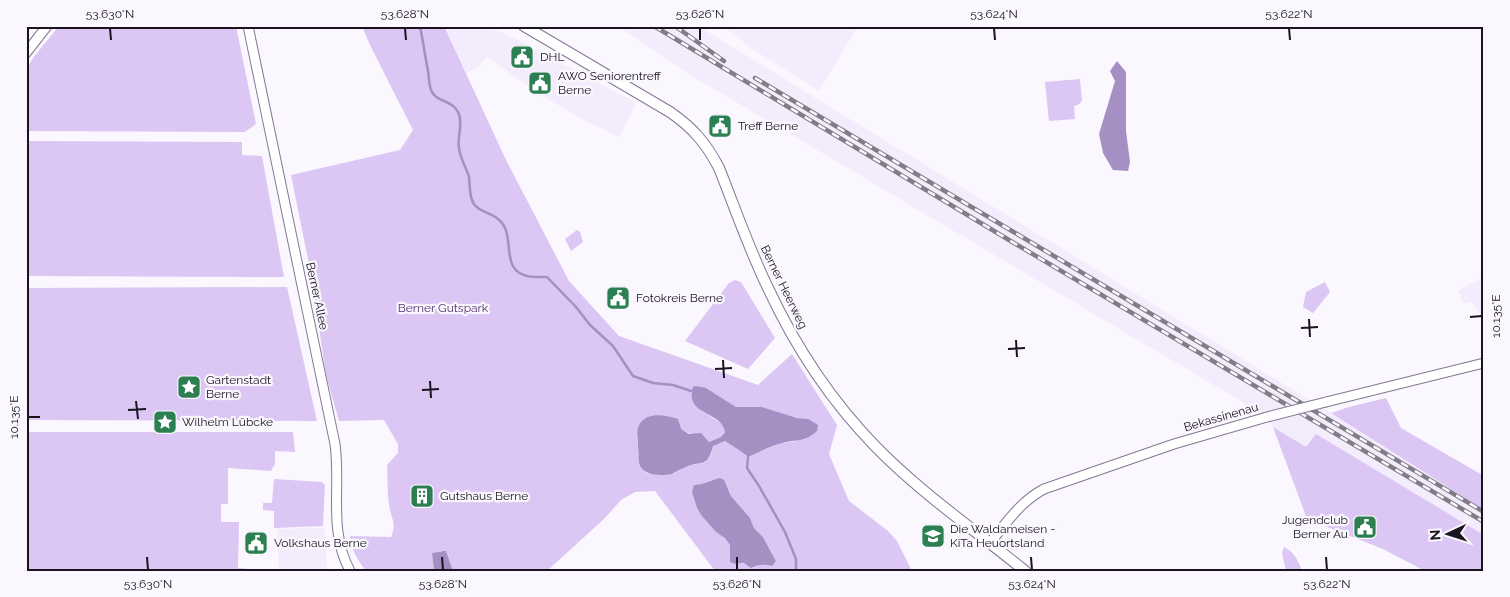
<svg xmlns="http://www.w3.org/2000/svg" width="1510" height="597" viewBox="0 0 1510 597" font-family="Raleway,sans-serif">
<rect width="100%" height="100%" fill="#faf7fe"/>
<path fill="#f3ecfc" d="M449 26H487L520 41 633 101 636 103 619 137 576 116 537 92 487 57 478 67 466 73 446 30Z
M618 26H698L1331 413 1484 510V535L1316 434 1306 447 1273 427 1251 407 689 74Z
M723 26H858L819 91 754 50Z
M1484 276V322L1472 302 1464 304 1458 291Z
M325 528 327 571H279L277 529Z"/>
<path fill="#dbc6f4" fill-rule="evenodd" d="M59 26H236L256 124 245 132 26 131V70L33 58Z
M362 26H444L506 160 569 281 619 336 758 385 792 354 837 425 829 454 849 501 888 531 897 541 912 571H715L655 491 635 492 621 500 605 518 547 571H453L446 551H444L432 553 434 571H366C358 561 350 548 350 536L391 537C396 524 393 522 390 510 387 496 388 480 387 465L398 453V444L384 420 339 421 326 375 311 274 291 175 400 150 413 130 370 45ZM706 388 736 407H762L797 418 808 419 813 435 792 442 780 443 748 457C741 450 733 447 725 441L713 446 710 456 705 462 688 466 673 474 661 475 646 473 643 470 639 464 637 437 678 419 680 429 709 442 721 437 725 431 724 426C710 413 694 413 691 391ZM711 480 729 490 731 496 750 518 754 528 763 537 776 561C760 566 750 562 735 564L730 556V545L725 537 716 532 701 515 697 508 692 492Z
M1080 79 1082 101 1078 105 1074 106 1075 119 1049 121 1045 82Z
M26 141 242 142V155L262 156 284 277 26 276Z
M577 230 580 232 583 242 571 251 565 239Z
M735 280 741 282 775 338 748 369 685 341 729 283Z
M1325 282 1330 292 1313 313 1303 307 1306 292Z
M287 287 317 421 26 420V288Z
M1386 398 1401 428 1484 476V510L1331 413 1349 407Z
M1273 427 1306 447 1316 434 1484 535V571H1425L1383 549 1307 519Z
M26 432H293L295 452 275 451V464L271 471 228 468V504H221V522H239L238 568 250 569V571H26Z
M274 479 322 482 325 485 323 526 274 528V511L263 510V503H272Z
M1284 547C1294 552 1297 559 1301 568L1300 571H1286L1282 553Z"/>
<path fill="#a68fc2" d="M1117 61 1126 72V131L1130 162 1128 171 1113 170 1103 153 1099 134 1115 81 1110 71Z
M696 386 706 388 736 407H762L797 418 808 419 818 425 817 431C805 443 793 439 779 444 768 447 758 453 748 457 741 450 733 447 725 441L713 446C707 468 703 460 686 467 681 469 676 472 672 474 661 476 642 476 639 463 638 458 639 453 638 448 638 441 636 431 639 425 647 411 666 415 678 419L681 429 689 434 701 433 709 442 721 437 725 432C722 411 684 416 693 387Z
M720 478 724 480 731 496 750 518 754 528 763 537 776 561 772 566C764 564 758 564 751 568L744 563 735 564 730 562V545L725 538 716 532 701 515 697 508 692 492 694 485C704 485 710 480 720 478Z
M444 551H446L453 571H434L432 553Z"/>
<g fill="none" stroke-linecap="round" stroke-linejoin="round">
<path stroke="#a68fc2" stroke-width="2.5" d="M420 26C423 41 425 56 428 71 429 77 429 85 431 90 436 103 453 99 459 114 463 126 457 136 459 148 460 158 466 167 469 177 470 184 469 192 472 200 477 215 497 210 505 228 512 243 504 269 524 275 530 278 540 277 547 277L576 307 590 325 613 346 633 376 653 383 673 385 691 391
M748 457 747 468 759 486 785 532 796 559V571"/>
<g stroke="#847793" stroke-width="11">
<path id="tertiary" d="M248 26 335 444C341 488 328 530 350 571
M26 53 47 26
M1326 402 1484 363
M990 543C1006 523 1021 501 1044 489L1174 444 1267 417"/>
</g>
<g stroke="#847793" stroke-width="12">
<path id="secondary" d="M524 26 670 112C693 128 706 143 719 168 735 208 749 249 768 288 795 346 831 401 876 447 921 493 975 530 1025 571"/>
</g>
<use href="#tertiary" stroke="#fff" stroke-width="9"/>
<use href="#secondary" stroke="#fff" stroke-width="10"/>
<g stroke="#817d86" stroke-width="4.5">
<path id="rail" d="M654 26 1004 237 1484 522
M675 26 724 61
M755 78 1484 512"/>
</g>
<use href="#rail" stroke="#faf7fe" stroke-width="2.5" stroke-dasharray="8" stroke-linecap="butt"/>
<g stroke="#847793" stroke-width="11" stroke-linecap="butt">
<path id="tertiary-bridge" d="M1267 417 1326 402"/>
</g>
<use href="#tertiary-bridge" stroke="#fff" stroke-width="9"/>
</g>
<path fill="none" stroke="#19141f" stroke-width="2" d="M110 28 111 40M405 28 406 40M700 28V40M994 28 995 40M1289 28 1290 40M1470 317 1482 316M1309 319 1310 337M1301 328 1318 327M1016 340 1017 357M1008 349 1025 348M723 360 724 378M715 369 732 368M430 381 431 398M422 390 439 389M136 401 138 419M128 410 146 409M28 417H40M147 557 148 570M442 557 443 570M737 557V570M1031 557 1032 570M1326 557 1327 570"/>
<defs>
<g id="civic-square" transform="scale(1.25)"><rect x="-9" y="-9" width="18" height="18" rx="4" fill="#2c7f51" stroke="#faf7fe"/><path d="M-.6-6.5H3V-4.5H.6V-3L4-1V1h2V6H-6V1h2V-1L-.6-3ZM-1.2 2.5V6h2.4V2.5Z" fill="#fff"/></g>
<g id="sight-square" transform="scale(1.25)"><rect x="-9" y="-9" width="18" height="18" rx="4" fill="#2c7f51" stroke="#faf7fe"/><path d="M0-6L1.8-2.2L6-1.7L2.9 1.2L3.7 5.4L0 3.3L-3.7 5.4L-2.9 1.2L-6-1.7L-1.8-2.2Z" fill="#fff"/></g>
<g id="building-square" transform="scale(1.25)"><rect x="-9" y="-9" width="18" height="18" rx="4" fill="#2c7f51" stroke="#faf7fe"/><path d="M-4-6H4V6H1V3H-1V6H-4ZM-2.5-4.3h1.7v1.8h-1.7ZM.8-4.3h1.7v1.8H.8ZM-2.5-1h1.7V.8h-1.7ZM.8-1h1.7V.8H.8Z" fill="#fff"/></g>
<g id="school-square" transform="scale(1.25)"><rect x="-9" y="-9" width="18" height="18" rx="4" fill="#2c7f51" stroke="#faf7fe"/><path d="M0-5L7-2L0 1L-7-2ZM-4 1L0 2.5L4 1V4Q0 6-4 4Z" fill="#fff"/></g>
</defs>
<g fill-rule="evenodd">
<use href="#civic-square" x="522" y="57"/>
<use href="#civic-square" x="540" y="83"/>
<use href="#civic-square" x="720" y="126"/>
<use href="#civic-square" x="618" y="298"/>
<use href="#sight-square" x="189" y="387"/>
<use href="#sight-square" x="165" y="422"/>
<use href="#building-square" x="422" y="496"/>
<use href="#civic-square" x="1365" y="527"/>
<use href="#school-square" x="933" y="536"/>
<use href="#civic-square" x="256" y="543"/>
</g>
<g text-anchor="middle" stroke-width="4.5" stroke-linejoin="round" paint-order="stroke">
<g font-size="12" fill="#19141f" stroke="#faf7fe" text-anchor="start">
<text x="540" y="61">DHL</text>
<text x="558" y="80">AWO Seniorentreff<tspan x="558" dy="14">Berne</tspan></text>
<text x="738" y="130">Treff Berne</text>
<text x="636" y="302">Fotokreis Berne</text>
<text x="206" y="384">Gartenstadt<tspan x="206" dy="14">Berne</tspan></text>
<text x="182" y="426">Wilhelm Lübcke</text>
<text x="440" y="500">Gutshaus Berne</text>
<text x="1348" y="524" text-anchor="end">Jugendclub<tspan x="1348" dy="14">Berner Au</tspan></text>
<text x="950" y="533">Die Waldameisen -<tspan x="950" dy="14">KiTa Heuortsland</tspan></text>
<text x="274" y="547">Volkshaus Berne</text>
</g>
<g font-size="12" fill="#19141f" stroke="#faf7fe">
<text transform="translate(784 287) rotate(64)" y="4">Berner Heerweg</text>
<text transform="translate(317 296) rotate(78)" y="4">Berner Allee</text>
<text transform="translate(1221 417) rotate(-16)" y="4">Bekassinenau</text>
</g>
<g font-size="12" fill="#513170" stroke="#faf7fe">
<text x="443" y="312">Berner Gutspark</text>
</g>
</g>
<rect width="1510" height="597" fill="none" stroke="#faf7fe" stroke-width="55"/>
<g transform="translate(1448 534) rotate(266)" stroke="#faf7fe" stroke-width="4" paint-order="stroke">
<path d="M0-4L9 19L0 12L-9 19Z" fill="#19141f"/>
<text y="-8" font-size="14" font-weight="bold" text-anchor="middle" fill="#19141f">N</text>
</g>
<rect x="28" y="28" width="1454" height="542" fill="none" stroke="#19141f" stroke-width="2"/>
<g font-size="12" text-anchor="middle" fill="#19141f">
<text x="110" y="18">53.630°N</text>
<text x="405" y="18">53.628°N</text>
<text x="700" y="18">53.626°N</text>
<text x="994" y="18">53.624°N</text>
<text x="1289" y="18">53.622°N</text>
<text transform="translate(1496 316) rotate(-90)" y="4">10.135°E</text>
<text transform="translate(14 417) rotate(-90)" y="4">10.135°E</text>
<text x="148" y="588">53.630°N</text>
<text x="443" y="588">53.628°N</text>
<text x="737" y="588">53.626°N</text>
<text x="1032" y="588">53.624°N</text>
<text x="1327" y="588">53.622°N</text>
</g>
</svg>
